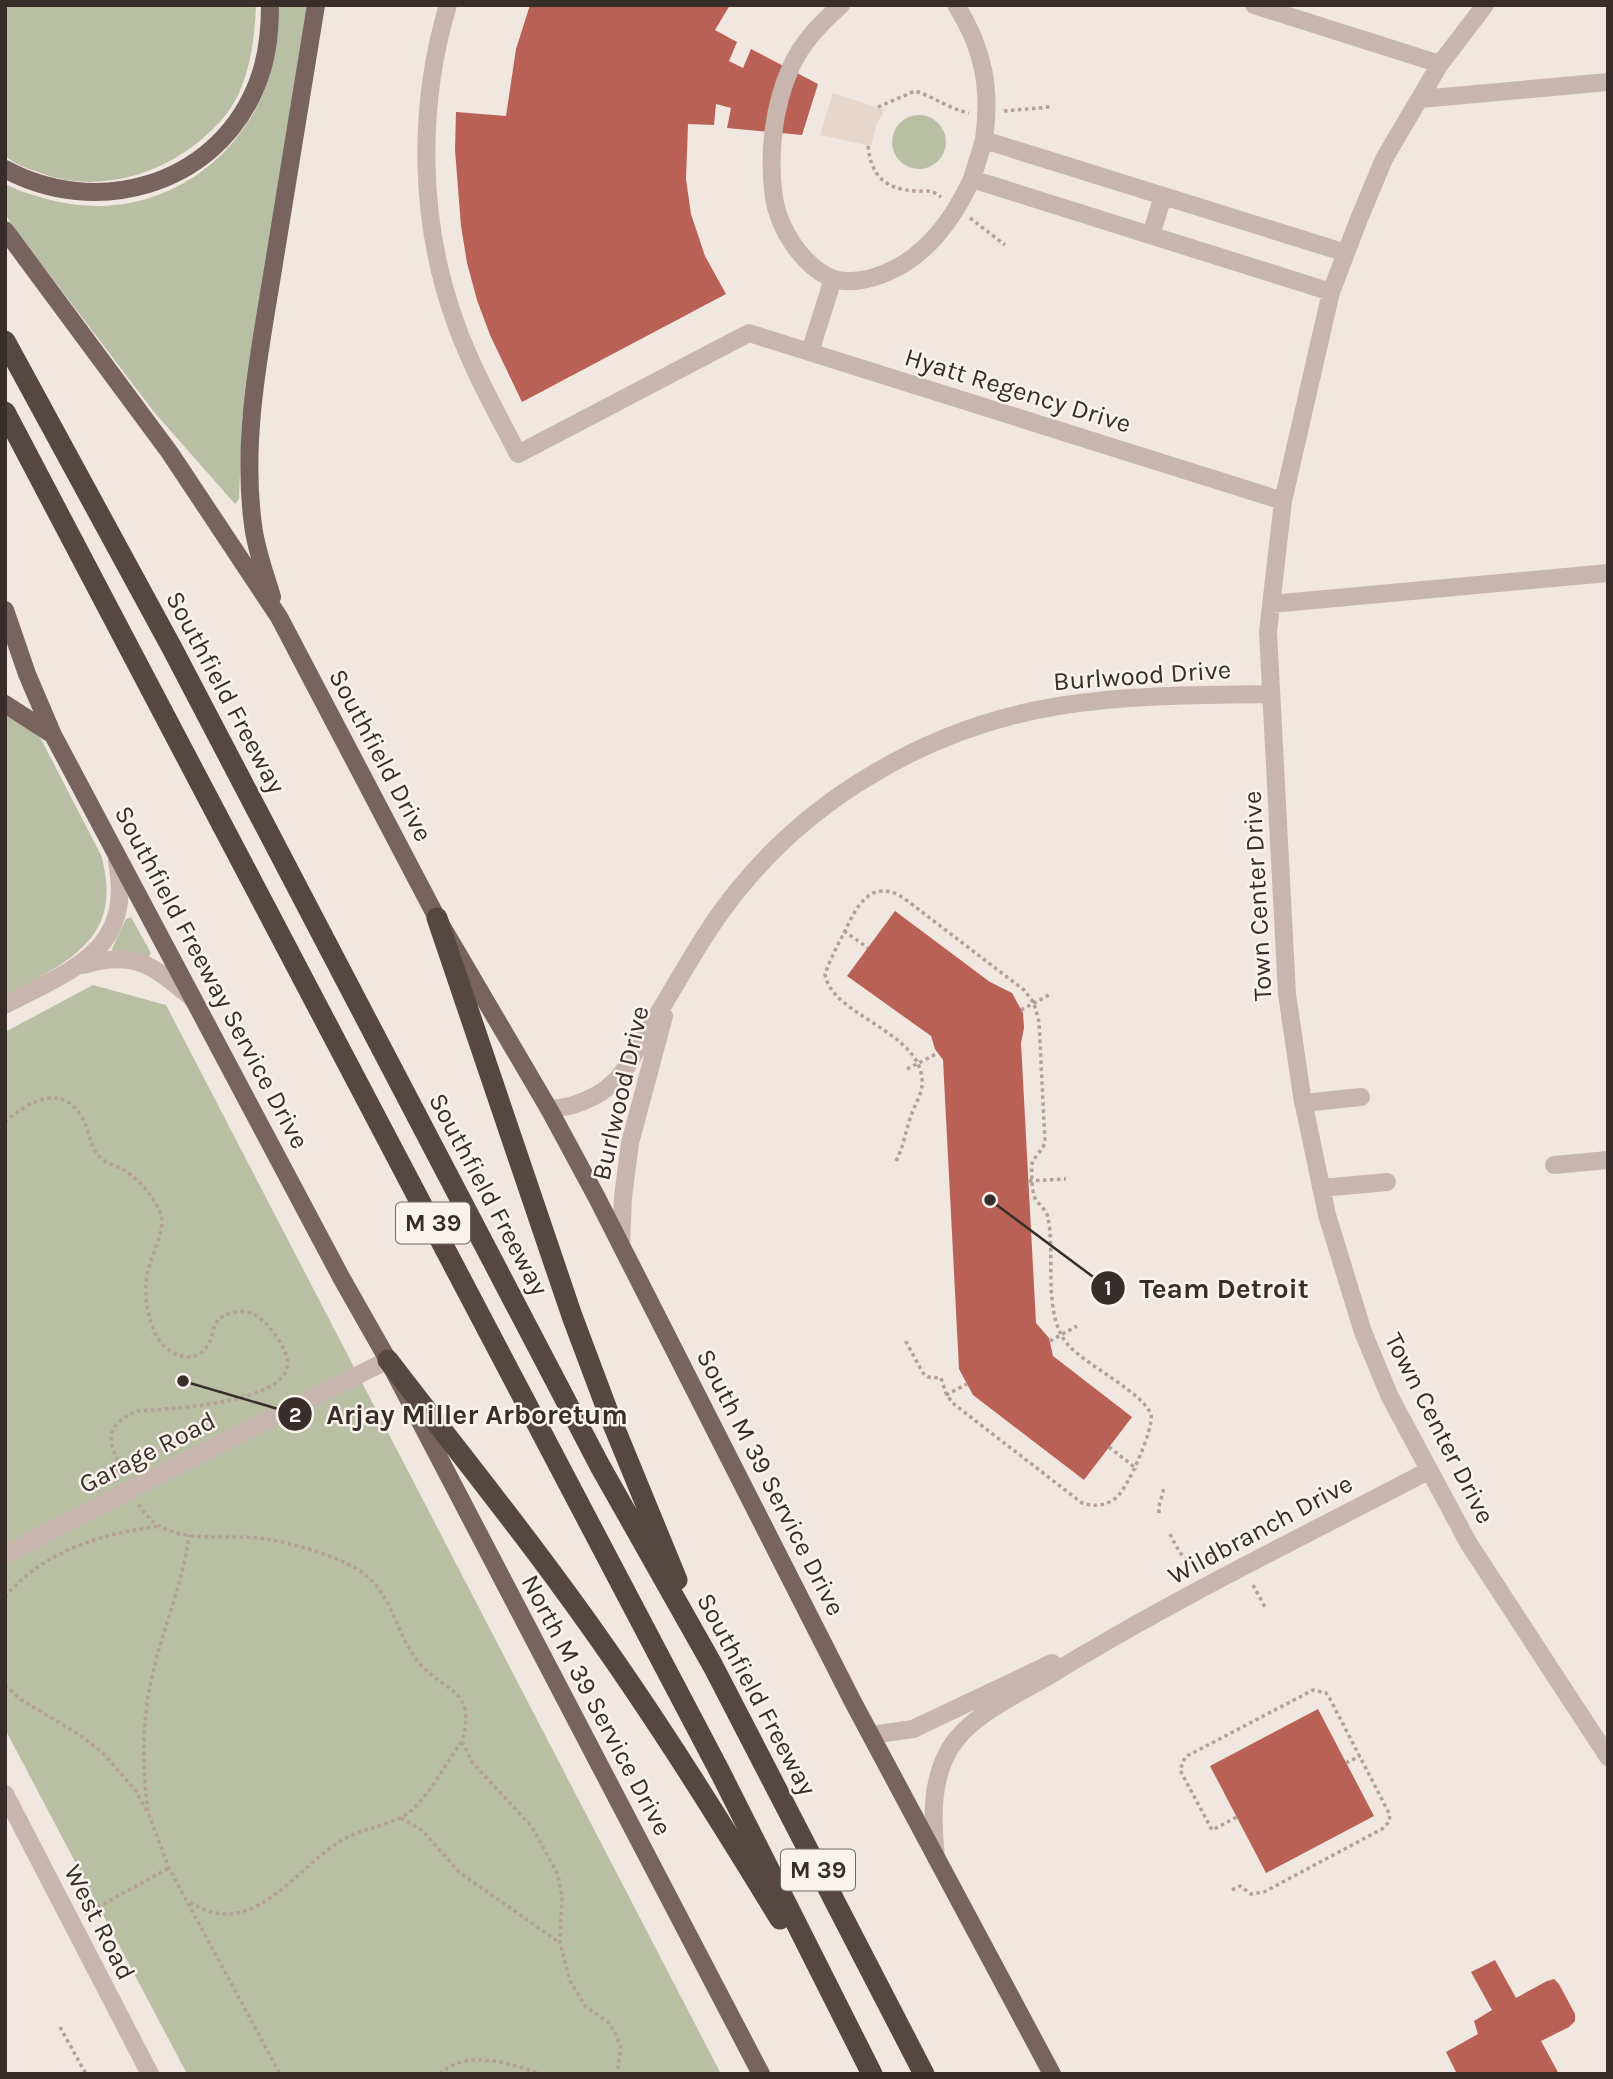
<svg xmlns="http://www.w3.org/2000/svg" width="1613" height="2079" viewBox="0 0 1613 2079" font-family="Karla,sans-serif">
<rect width="100%" height="100%" fill="#f1e7e1"/>
<path fill="#b9bfa2" d="M5 5H256C255 39 249 84 228 112 185 168 105 199 38 172 26 168 15 164 5 156Z
M278 5H308L251 360 242 420 239 499 235 504 154 412 18 233 5 214V184C19 191 35 196 51 200 175 232 286 130 278 5Z
M892 142a27 27 0 1 1 54 0a27 27 0 1 1-54 0Z
M5 715 24 722 41 739 101 855C125 939 68 962 5 995Z
M131 917 151 953 148 958 114 952 112 949 126 919Z
M93 985 166 1005 721 2074H187L5 1729V1032Z"/>
<path fill="#e7d6ca" d="M833 93 885 110 877 123 871 146 820 135Z"/>
<path fill="#ba6156" d="M530 5H730L715 30 737 42 729 61 743 68 751 49 818 84 802 135 727 128 731 108 716 104 714 125 688 124 686 179 691 214 705 256 726 294 522 402 490 335 477 300 467 263 461 226 455 150 456 112 506 116 516 49Z
M895 911 990 982 1012 993 1023 1013 1024 1028 1021 1043 1036 1323 1049 1338 1053 1356 1132 1417 1084 1480 973 1395 959 1369 943 1060 935 1049 931 1036 847 976Z
M1318 1709 1374 1816 1266 1873 1210 1766Z
M1495 1960 1516 1998 1547 1981 1554 1979 1559 1984 1575 2014V2021L1569 2027 1541 2041 1559 2074H1457L1446 2052 1478 2034 1474 2021 1492 2010 1471 1972Z"/>
<g fill="none" stroke-linecap="round" stroke-linejoin="round">
<path stroke="#b4a098" stroke-width="3.5" stroke-dasharray="3.5 3.5" stroke-linecap="butt" d="M878 107 915 91C934 97 950 109 969 113
M1004 111 1050 107
M868 146C871 175 884 189 915 191 928 192 929 188 941 197
M970 218 1005 245
M844 931 868 948
M1021 1010 1049 995
M907 1069 938 1053
M5 1122C26 1103 61 1082 81 1116 90 1130 89 1147 101 1158 106 1163 114 1165 120 1168 138 1178 153 1194 161 1215 166 1230 149 1259 147 1276 144 1296 147 1315 155 1333 163 1351 190 1368 206 1348 217 1333 208 1319 232 1313 238 1311 247 1311 253 1314 266 1320 278 1337 284 1350 312 1404 164 1409 137 1411 100 1427 110 1444 124 1475
M896 1161C904 1146 905 1132 911 1116 914 1106 921 1096 922 1086 927 1032 831 1017 825 974 830 960 837 946 844 933 856 907 871 876 905 899L1024 990 1034 1003 1039 1022 1045 1142C1043 1150 1034 1156 1032 1164 1031 1171 1032 1189 1034 1196 1037 1204 1047 1209 1048 1218 1056 1257 1041 1317 1070 1347 1087 1365 1146 1395 1151 1415 1154 1429 1128 1487 1117 1497 1107 1506 1094 1507 1082 1503L955 1405 947 1396 941 1378 928 1377 923 1373 904 1338
M1029 1181 1066 1179
M1050 1341 1077 1326
M946 1395 967 1384
M1109 1447 1137 1469
M139 1504C163 1550 224 1532 266 1539 295 1544 331 1554 357 1569 395 1592 394 1635 421 1665 448 1694 476 1690 462 1741L472 1762 481 1772 532 1827 558 1875 562 1897 560 1943 570 1981 586 2007 609 2023 615 2032 621 2048 617 2074
M1159 1513V1506L1164 1488H1162
M1170 1534C1195 1586 1197 1554 1233 1550
M1253 1585 1266 1609
M5 1597C44 1550 102 1534 160 1526
M5 1685 20 1699 78 1734 103 1753 136 1791 149 1815 169 1868 280 2074
M1346 1763 1360 1756
M148 1811C142 1768 142 1723 151 1681 161 1631 183 1586 189 1535
M401 1818 423 1831 459 1872 560 1943
M1232 1890 1240 1886 1251 1894 1264 1892 1382 1829 1389 1822 1390 1815 1330 1699 1326 1693 1313 1690 1185 1757 1180 1770 1212 1830 1237 1817
M190 1902C253 1943 294 1868 344 1839 365 1827 393 1826 412 1810 432 1791 446 1763 462 1741
M85 1914 169 1868
M60 2027 86 2074
M440 2074C467 2048 511 2064 541 2074"/>
<path stroke="#c8b6ae" stroke-width="18" d="M448 5C417 108 419 223 456 324 472 369 496 411 518 454L749 333 1283 501
M841 5C821 23 802 42 791 67 773 107 768 155 774 198 779 229 802 265 831 278 849 285 872 279 888 272 929 254 954 217 972 179L1331 292
M956 5C984 49 991 89 984 140L1346 253
M1254 5 1440 64
M1485 5 1440 64 1384 159 1359 219 1331 292 1283 501 1268 632 1287 994 1302 1096 1327 1215 1363 1332 1390 1397 1469 1544 1608 1757
M1420 99 1608 82
M972 179 984 140
M1151 235 1163 196
M810 352 833 279
M1271 604 1608 573
M84 965C135 949 155 967 193 999
M5 1005C72 969 134 952 117 861
M1303 1103 1361 1097
M549 1109C572 1108 598 1098 615 1081 628 1069 635 1051 644 1037 675 988 701 935 738 890 775 844 822 804 873 774 1005 694 1123 696 1271 694
M1554 1165 1608 1160
M1321 1188 1387 1182
M621 1245 623 1197 630 1143 664 1016
M5 1555 131 1489 388 1360
M871 1735 913 1729 1052 1663
M5 1794 150 2074
M936 1858C932 1819 930 1774 955 1741 978 1711 1019 1694 1050 1675 1172 1600 1302 1537 1428 1471"/>
<path stroke="#78635e" stroke-width="18" d="M5 169C95 218 213 187 255 89 267 62 270 35 270 5
M5 230 170 453 279 617 437 918 549 1109 596 1196 853 1702 1052 2074
M272 597C265 573 256 550 253 525 241 435 261 346 275 257 289 173 302 89 316 5
M5 610 27 674 53 735 342 1279 388 1360 761 2074
M5 704 53 735"/>
<path stroke="#574743" stroke-width="21" d="M5 341 172 648 600 1466 713 1666 924 2074
M5 412 720 1772 872 2074
M437 918 572 1316 608 1412 677 1580
M388 1360C446 1436 506 1510 562 1587 641 1694 711 1806 780 1919"/>
</g>
<g text-anchor="middle" stroke-width="5" stroke-linejoin="round" paint-order="stroke">
<g fill="#f9f2ed" stroke="#716965" stroke-width="2">
<rect x="396" y="1202.5" width="74" height="41" rx="5"/>
<rect x="781" y="1849.5" width="74" height="41" rx="5"/>
</g>
<g font-size="24" font-weight="bold" fill="#372e2b">
<text x="433" y="1231">M 39</text>
<text x="818" y="1878">M 39</text>
</g>
<g font-size="26" fill="#372e2b" stroke="#f9f2ed">
<text transform="translate(1018 390) rotate(17)" y="9">Hyatt Regency Drive</text>
<text transform="translate(1142 675) rotate(-4)" y="9">Burlwood Drive</text>
<text transform="translate(226 692) rotate(62)" y="9">Southfield Freeway</text>
<text transform="translate(381 755) rotate(62)" y="9">Southfield Drive</text>
<text transform="translate(1257 896) rotate(-93)" y="9">Town Center Drive</text>
<text transform="translate(212 977) rotate(62)" y="9">Southfield Freeway Service Drive</text>
<text transform="translate(620 1093) rotate(-77)" y="9">Burlwood Drive</text>
<text transform="translate(489 1194) rotate(62)" y="9">Southfield Freeway</text>
<text transform="translate(1440 1428) rotate(63)" y="9">Town Center Drive</text>
<text transform="translate(147 1452) rotate(-27)" y="9">Garage Road</text>
<text transform="translate(771 1482) rotate(63)" y="9">South M 39 Service Drive</text>
<text transform="translate(1260 1529) rotate(-28)" y="9">Wildbranch Drive</text>
<text transform="translate(757 1694) rotate(62)" y="9">Southfield Freeway</text>
<text transform="translate(597 1705) rotate(62)" y="9">North M 39 Service Drive</text>
<text transform="translate(100 1922) rotate(63)" y="9">West Road</text>
</g>
</g>
<path fill="none" stroke="#372e2b" stroke-width="2.5" d="M990 1200L1108 1288M183 1381L295 1414"/>
<g fill="#372e2b" stroke="#f9f2ed" stroke-width="2.5">
<circle cx="990" cy="1200" r="7"/>
<circle cx="183" cy="1381" r="7"/>
<circle cx="1108" cy="1288" r="18"/>
<circle cx="295" cy="1414" r="18"/>
</g>
<g font-size="21" text-anchor="middle" font-weight="bold" fill="#fff">
<text x="1108" y="1295">1</text>
<text x="295" y="1422">2</text>
</g>
<g font-size="28" text-anchor="middle" font-weight="bold" fill="#372e2b" stroke="#f9f2ed" stroke-width="5" stroke-linejoin="round" paint-order="stroke">
<text x="1224" y="1298">Team Detroit</text>
<text x="477" y="1424">Arjay Miller Arboretum</text>
</g>
<rect width="1613" height="2079" fill="none" stroke="#372e2b" stroke-width="14"/>
</svg>
